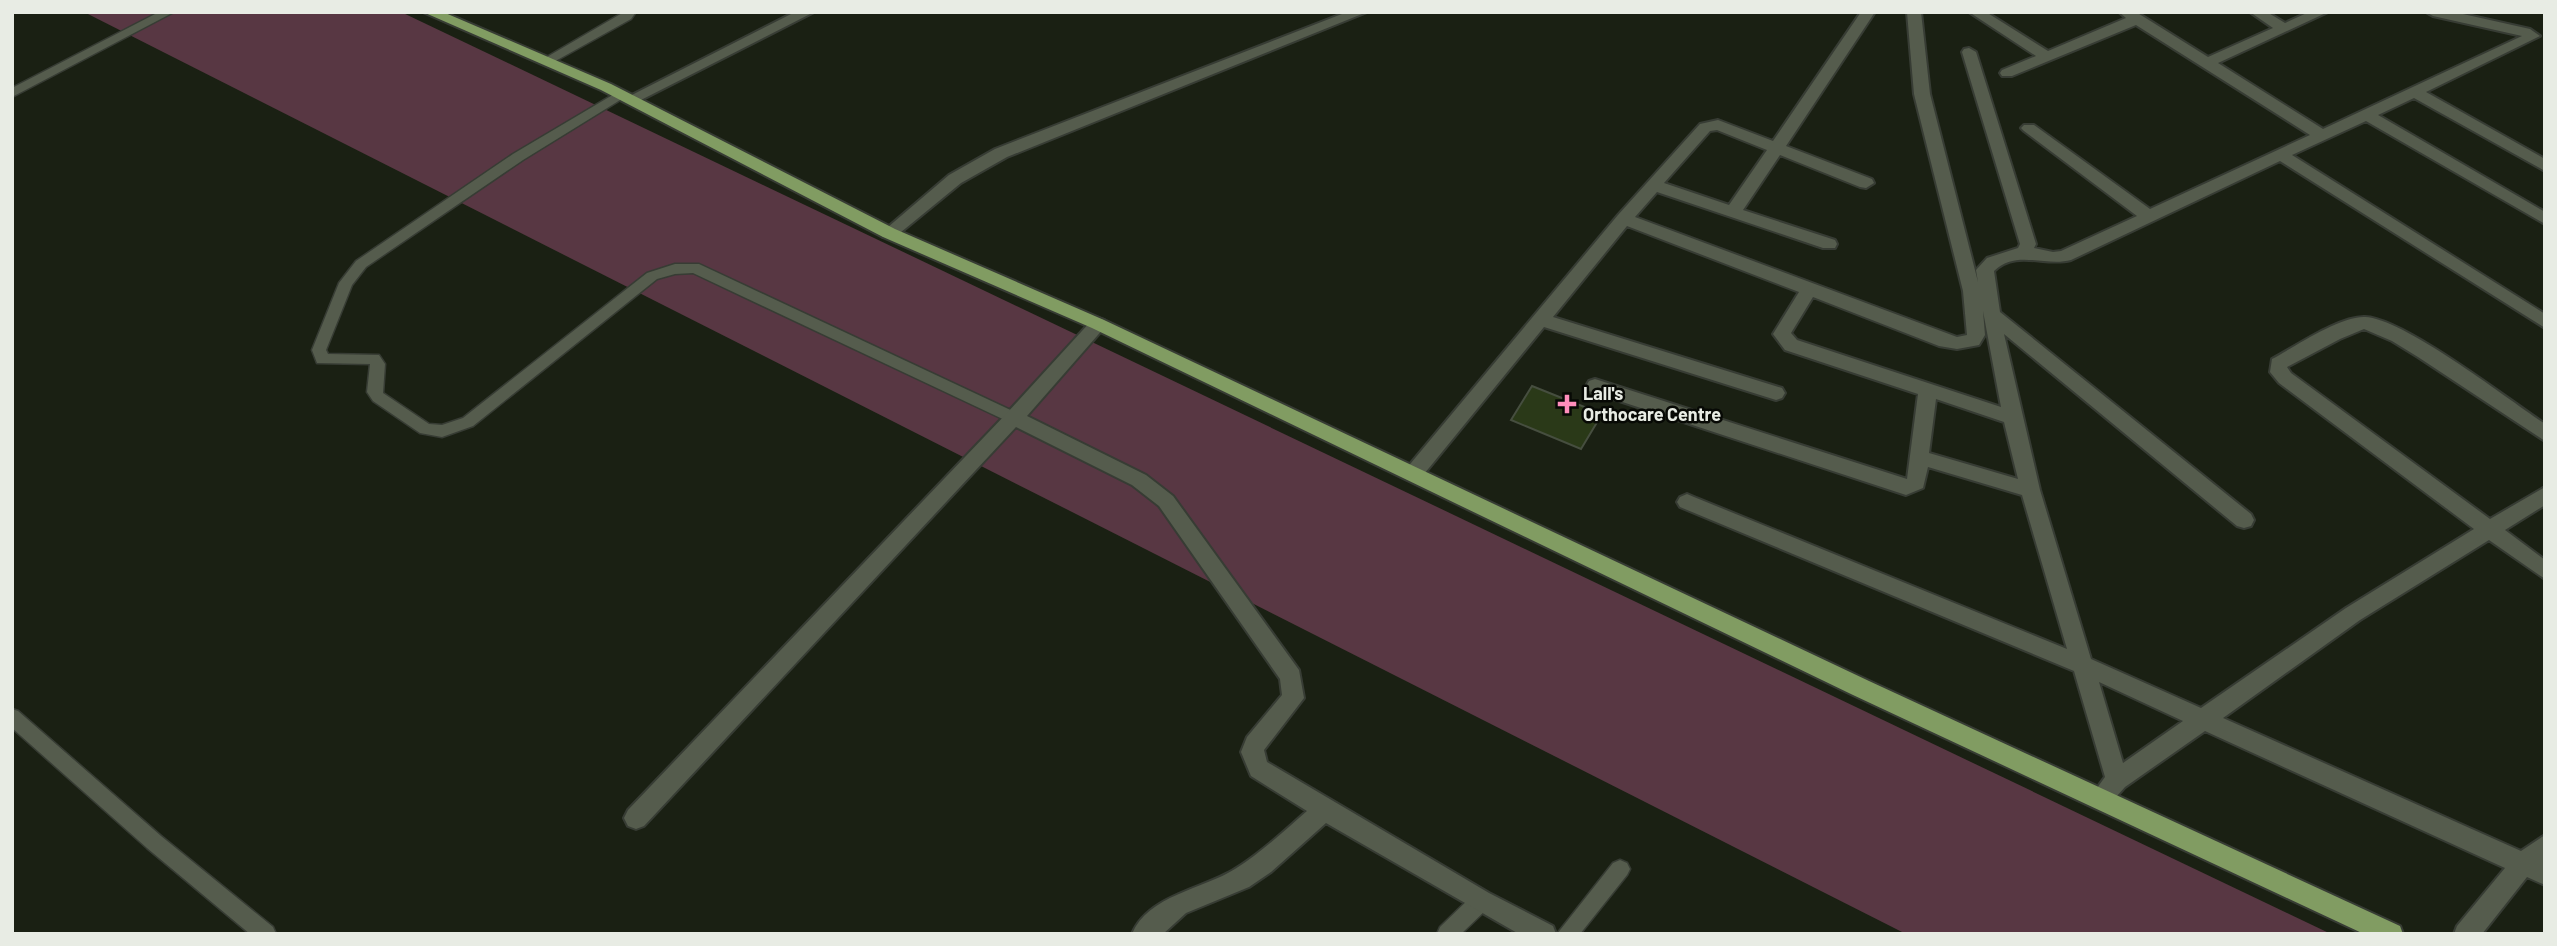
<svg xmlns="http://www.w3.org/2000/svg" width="2557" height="946" viewBox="0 0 2557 946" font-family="Barlow,sans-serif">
<rect width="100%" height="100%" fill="#1a2013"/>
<path fill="#583743" d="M84 12H401L2331 934H1906Z"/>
<path fill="#2a3918" stroke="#464e3f" stroke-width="2" d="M1532 386 1602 414 1581 449 1511 420Z"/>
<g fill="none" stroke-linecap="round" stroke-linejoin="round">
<g stroke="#373c34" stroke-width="3">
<path id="service" d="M159 12H174L12 97V88Z
M624 12H636L631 19 550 64 546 65 540 61Z
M621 90 627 94 625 97 523 160 366 267 352 285 326 350 328 354 379 355 385 364 383 393 429 424 442 425 463 418 647 273 675 264H699L1019 414 1022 418 1019 422H1009L693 273 675 274 657 279 473 426 442 437 420 433 373 401 367 392 370 364 317 363 312 350 339 283 356 261 513 154Z
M12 709 18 711 161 836 273 927 276 934H250L147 848 12 728Z
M1620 860 1627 863 1630 869 1627 875 1580 934H1557L1613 863Z
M1481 892 1488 894 1491 901 1488 908 1461 934H1437L1440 927 1474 894Z"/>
</g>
<g stroke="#373c34" stroke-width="4">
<path id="minor" d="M795 12H814L637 102H627L624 99Z
M1347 12H1367L1007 157 961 183 895 237H883L881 233 949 175 995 149Z
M1861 12H1875L1786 146 1872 179 1874 183 1866 188 1860 187 1780 155 1743 210 1835 240 1837 244 1835 248H1823L1657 192 1635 217 1957 337 1967 335 1963 291 1914 94 1907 12H1921L1930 94 1978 282 1976 270 1987 258 2018 248 2020 244 1962 52 1964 49 1969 48 1976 52 2036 244 2034 248 2053 252 2061 251 2137 216 2024 131 2021 128 2024 125H2034L2150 209 2310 135 2136 25 2012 76H2002L2000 73 2002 70 2036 56 1969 12H1986L2048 51 2126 18 2119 12H2136L2208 57 2273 28 2250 12H2267L2285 23 2309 12H2328L2218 63 2323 129 2522 36 2433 16 2426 12H2454L2530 29 2540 36 2426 92 2545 159V171L2414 98 2378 115 2545 212V224L2366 121 2292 155 2545 314V328L2280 161 2071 260C2045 267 2016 249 1994 271L2000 312 2251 514 2254 520 2251 526 2244 528 2237 526 2004 334 2040 490 2091 659 2201 708 2346 608 2474 529 2279 383 2270 372 2272 359C2295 347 2339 316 2365 317 2403 318 2509 400 2545 424V441L2418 357 2392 341 2364 329 2340 339 2287 367 2291 373 2490 519 2545 487V505L2505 530 2545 560V579L2489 540 2360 620 2223 718 2521 851 2545 835V885L2527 877 2482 934H2454L2457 926 2505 868 2205 731 2125 787 2108 806 2100 810 2092 806 2089 799 2105 777 2074 671 1680 507 1677 502 1680 497 1687 494 1694 497 2067 649 2022 495 1928 467 1923 488 1906 495 1589 391 1586 386 1589 381 1595 379 1907 479 1918 394 1785 350 1773 334 1799 292 1627 226 1553 317 1782 388 1785 393 1782 398 1776 400 1544 327 1420 479 1413 481 1406 479 1403 474 1406 469 1618 215 1700 124 1718 120 1773 141ZM1717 130 1767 150 1729 205 1664 183 1710 131ZM1813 297 1939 346 1957 349 1979 345 1985 335 1983 311 2001 407 1797 340 1791 333ZM1936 399 2004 422 2018 479 1929 453ZM2099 682 2183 721 2123 763Z
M1098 318 1104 320 1107 324 1104 328 1027 416 1146 475 1173 496 1299 670 1304 698 1264 750 1267 762 1489 893 1553 926 1556 934H1519L1326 823 1271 872 1249 887 1186 913 1163 934H1132C1148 895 1204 889 1235 869 1261 853 1284 831 1307 811L1251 776 1241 752 1247 737 1282 695 1280 679 1159 506 1132 485 1016 427 644 826 636 829 628 826 624 818 628 810 1007 413 1092 320Z"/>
</g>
<g stroke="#373c34" stroke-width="4">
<path id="primary" d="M423 12H443L611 84 895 229 1104 320 1869 681 2400 926 2403 934H2364L1853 695 1092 328 883 237 601 90Z"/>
</g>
<use href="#service" fill="#555c4d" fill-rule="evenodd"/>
<use href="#minor" fill="#555c4d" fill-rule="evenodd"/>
<use href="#primary" fill="#819c62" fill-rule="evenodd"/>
</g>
<path fill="#ff8ebb" stroke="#070905" stroke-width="2.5" d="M1563.5 393.5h7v7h7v7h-7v7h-7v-7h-7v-7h7z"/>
<g text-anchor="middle" stroke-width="5" stroke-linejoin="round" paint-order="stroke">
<g font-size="18" font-weight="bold" fill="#e8ece4" stroke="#070905" text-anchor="start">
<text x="1583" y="400">Lall's<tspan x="1583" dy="21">Orthocare Centre</tspan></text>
</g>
</g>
<rect width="2557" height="946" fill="none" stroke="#e8ece4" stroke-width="28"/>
</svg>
